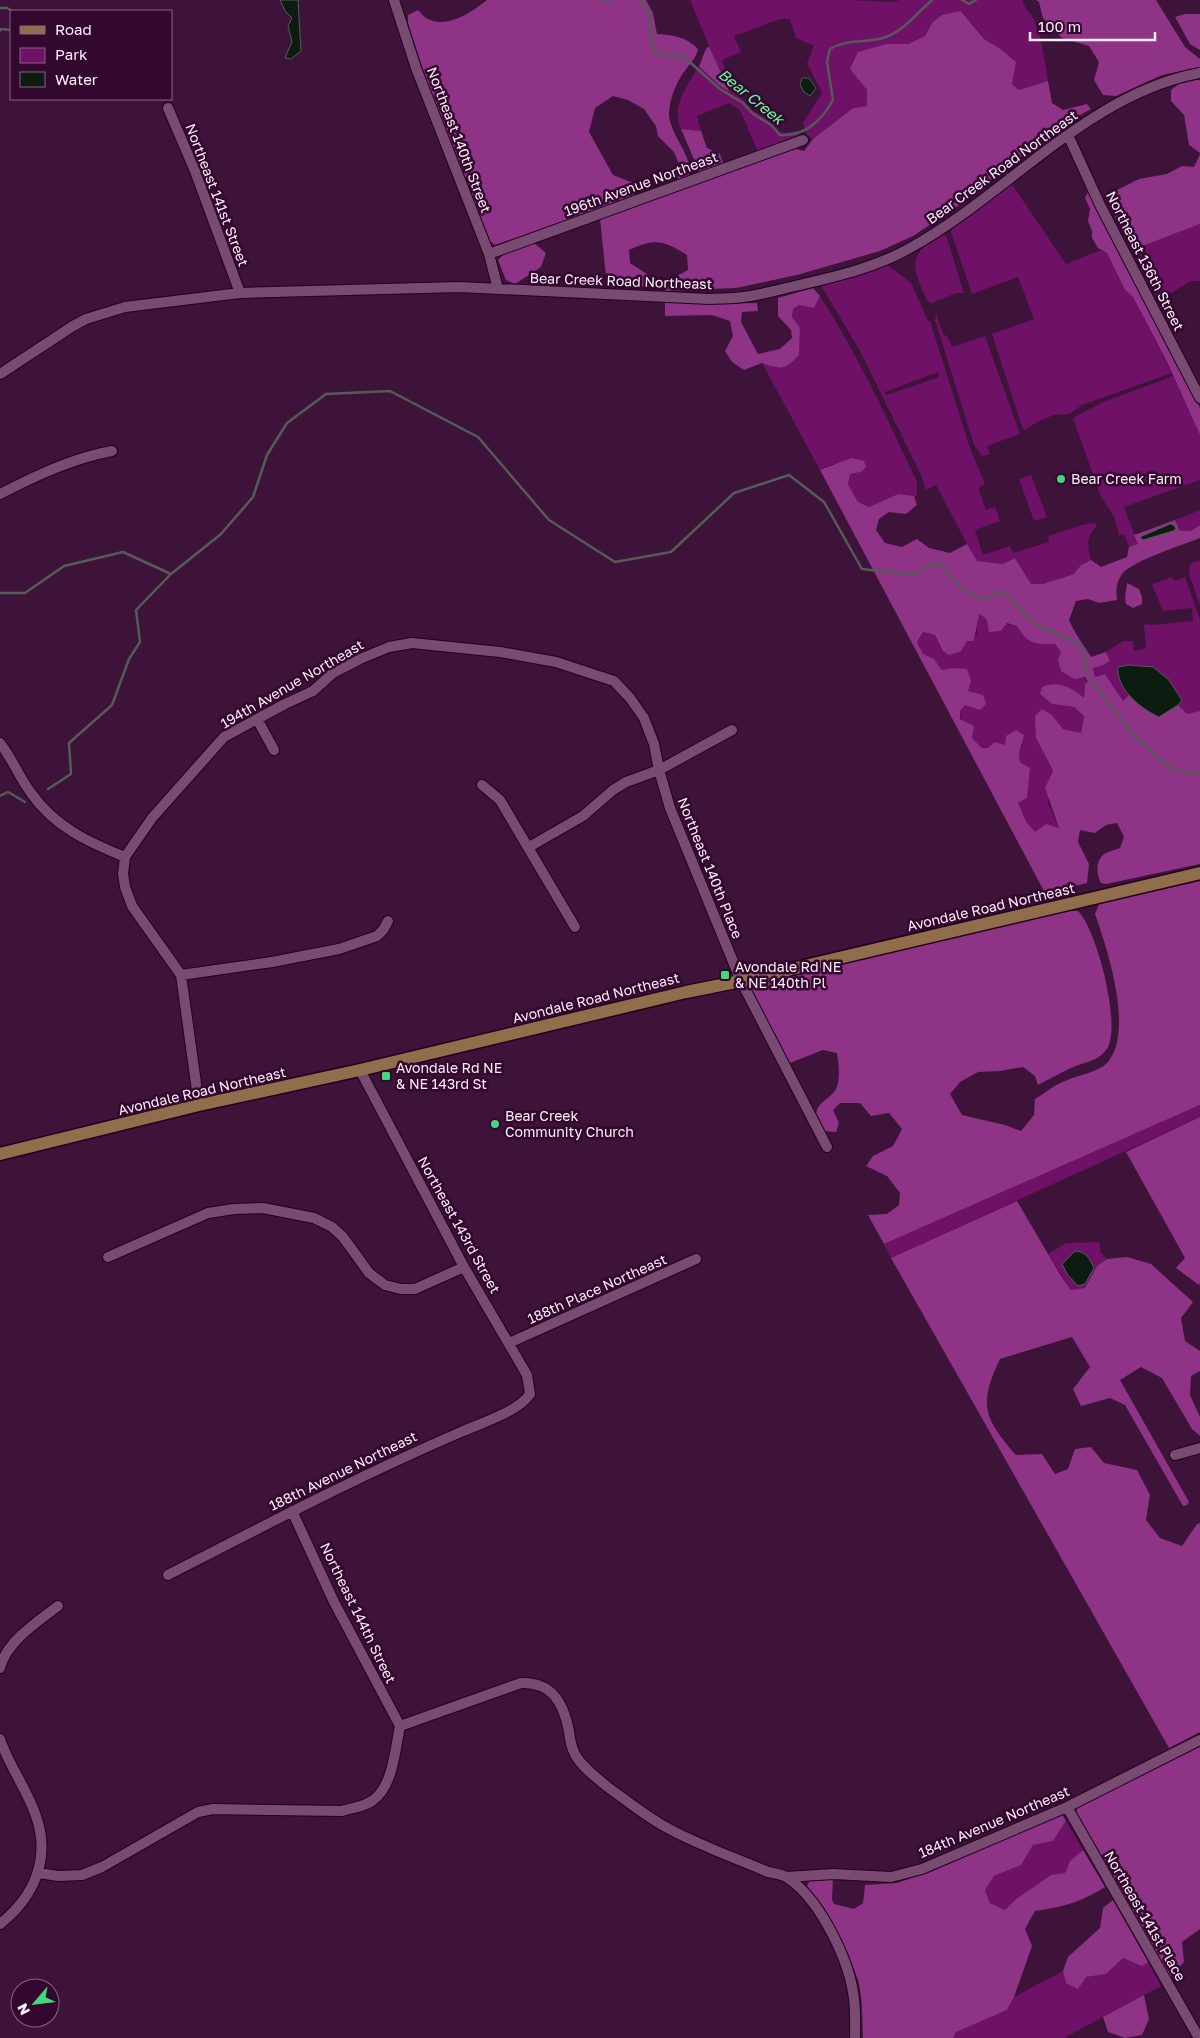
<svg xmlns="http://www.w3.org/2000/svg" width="1200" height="2038" viewBox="0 0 1200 2038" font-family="'Golos Text',sans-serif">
<rect width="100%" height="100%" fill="#3d1339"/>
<path fill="#6e1167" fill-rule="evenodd" d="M690 0H850L896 2 898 0H1022C1024 8 1031 13 1034 20 1042 40 1045 61 1048 81L1019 90 1012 84 999 48 984 39 962 11 932 23 925 36 908 44H886L851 69 867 90V106L853 108 813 139 807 135 803 123 822 93 807 63 814 46 796 38 790 19H780L734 36 741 52 722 60 725 69 720 72Z
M699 66 720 86 740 96 753 111 772 122 779 131 784 133 797 131 799 138 758 152 740 110 729 103 697 116 701 131 681 129C670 106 688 85 699 66Z
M1011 183 1066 264 1101 250 1107 252 1125 290 1133 297 1172 373 1082 405 1069 414 1054 415 1037 422 1025 430 1022 427 992 334 1034 319 1018 277 972 294 951 232 952 228Z
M1200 224V281H1191L1159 300 1132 250Z
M943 233 947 238 964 293H956L932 303 928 302C911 266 906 256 943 233Z
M886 264 911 283 928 321H930L970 448 985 484 978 488 986 510 995 507 1000 521 975 530 983 555 1010 546 1013 553 1049 542 1048 536 1082 525 1095 523 1097 526C1086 536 1087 547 1091 560L1081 565 1074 574 1043 584H1031L1015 558 1003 564 976 561 936 485 926 490 921 475 860 351 822 287 823 283ZM938 372 939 377 887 395 885 392Z
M820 296C858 355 887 418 917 482V495L914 496 898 494 869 507 858 502 848 484 850 474 861 472 833 464 820 470 762 363 777 368 799 356 800 328 792 317 793 308 799 305 813 308Z
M936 313 943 334 948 337 952 347 985 336 1020 434 987 446 990 454 982 456 974 445 935 320Z
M1173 376 1200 435V480L1124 507 1138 544 1129 547 1124 534 1119 535 1114 516 1101 497 1073 418 1101 403Z
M1031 475 1047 517 1034 521 1019 479Z
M1200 510V525L1191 531H1180L1175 520Z
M1200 560V605L1189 574 1190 564Z
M1172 577 1174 581 1185 577 1200 619V711L1187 715 1178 705 1182 700 1123 687 1129 695 1123 701 1105 674 1095 677 1093 668 1104 665 1110 662 1106 652 1123 641H1133L1134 651 1146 648 1144 624 1152 625 1193 621 1192 608 1163 611 1152 584Z
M980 614 987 620 1017 626C1027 643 1034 645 1055 644L1088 683 1085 684 1084 698 1052 704 1074 707 1084 716 1081 733 1063 729 1052 715 1036 738 1053 772 1048 803 1059 828 1035 833 1027 823 1018 803 1027 798 1030 768 1020 762 1019 754 1023 744 982 748C972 738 960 726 960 711L965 705 968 691 951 668 942 670 934 659 923 654 917 642 923 632 935 635 943 651 967 641 977 634V624Z
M1200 1105V1117L891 1258 884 1244Z
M1099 1242 1101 1253 1107 1259 1097 1266 1085 1289 1071 1290 1048 1254 1066 1243Z
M1066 1821 1083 1850 1070 1861 1065 1874 1051 1875 1016 1899 1004 1911 990 1903 985 1890 994 1876 1021 1865 1033 1845 1053 1841Z
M1123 1958 1142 1965 1148 1962 1161 1986 1064 2038H953L955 2032 1007 2010 1014 1997 1063 1971 1066 1983 1086 1977 1106 1974Z"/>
<path fill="#8e3385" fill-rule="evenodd" d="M487 0H646L653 13 657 34C673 35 687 37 698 49 696 58 692 61 687 68 677 80 669 99 669 115 670 135 694 157 689 176L678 179 674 173 679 164 674 152 658 136 656 126 644 109 628 100 613 96 595 108 589 132 613 175 636 184 635 197 495 245 490 241 426 79 408 23V15L418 10C420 12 423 16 426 18 446 30 472 12 487 0Z
M1036 0H1156L1185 47 1200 59V67L1162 75 1116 96 1103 95 1094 80 1099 62 1089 46 1062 38 1043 18 1039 2Z
M961 11 984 39 999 48 1016 62 1012 84 1019 90 1048 81 1052 103 1063 110 1087 104 1091 109 1064 124 955 208 913 236 880 251 797 275 736 288 665 291V282L688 270 687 255C663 240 655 238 629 250L630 263 653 278 654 287 607 285 600 219 792 148 804 151 813 139 853 108 867 106V90L850 69 858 52 886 44H908L925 36 932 23 942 15Z
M1185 14H1200V50L1190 44 1175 17Z
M709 46 729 91 720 86 699 66C703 59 703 51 709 46Z
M1196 80H1200V153L1189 145 1184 115 1171 101V90L1179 84Z
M681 129 701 131 707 148 720 154 723 163 703 171H699Z
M1200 154V224L1132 250 1105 196 1139 179 1167 174 1182 166 1194 167Z
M1089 190 1200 408V435L1167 362 1133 297 1125 290 1107 253 1098 248 1092 238V231L1088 221 1090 209 1085 198Z
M534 243 546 253 541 267 515 284 506 280 498 260 505 253Z
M813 288 820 296 814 308 799 305 793 309 792 317 800 328 799 355C785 370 781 370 762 363L744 370 732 362 725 351 733 336 730 321 712 315 665 316V300L711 304 757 303 758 311 742 312 741 322 758 354 780 349 792 338 791 330 778 316V298Z
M851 458 864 461 866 467 861 472 850 474 848 484 858 502 869 507 898 494 914 496 917 505 906 514 889 512 879 519 876 530 885 543 902 547 917 539 929 548 950 553 967 544 977 561 1003 564 1015 558 1031 584H1043L1074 574 1081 565 1091 560 1101 567 1127 557 1129 547 1138 544 1134 535 1175 520 1180 531H1191L1200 525V538C1183 545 1132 561 1122 574 1116 583 1116 590 1117 600L1099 603 1088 599 1076 601 1069 620C1075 634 1083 644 1091 657L1106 652 1110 661 1104 665 1093 668 1095 677 1105 674 1123 701 1129 695 1151 713 1159 717 1178 705 1187 714 1200 711V864L1106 884 1101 883C1097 876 1095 863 1102 856 1105 852 1115 850 1120 848L1124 837 1117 823 1106 825 1095 833 1080 830 1078 842 1089 864 1087 883 1045 893 820 470ZM980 614 987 620 989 632 1001 631 1007 623 1017 626C1027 643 1034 645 1055 644L1061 652 1058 660 1061 671 1074 679 1085 677 1088 682 1085 684 1084 698C1072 688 1058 680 1042 687L1040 694 1052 704 1074 707 1084 716 1081 733 1063 729 1052 715 1042 709 1035 716 1036 738 1053 771 1045 788 1059 828 1046 824 1035 832 1027 823 1018 803 1027 798 1030 768 1020 762 1019 754 1024 735 1016 730 1006 736 1005 745 995 742 988 748H982L972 738 974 726 960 719V711L965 705 980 710 986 704 983 695 968 691 971 681 967 669 951 668 942 670 934 659 923 654 917 642 923 632 935 635 943 651 949 655 961 651 967 641H973C977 632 976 623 980 614Z
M1127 583 1139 589 1142 597V604L1133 608 1126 604 1125 597Z
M1200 881V1105L884 1244 868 1215 887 1214 899 1205 900 1193 887 1176 866 1166 873 1156 893 1146 902 1129 889 1113 871 1116 860 1103H840L833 1110 839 1123 836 1132 825 1131 816 1113C818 1103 827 1100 834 1092 841 1083 839 1065 837 1053L823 1050 790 1063 751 989 753 983 1068 911H1078C1097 929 1123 1030 1106 1050 1096 1063 1082 1062 1069 1069 1058 1074 1048 1080 1038 1085L1035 1076 1023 1067 1000 1071 978 1072 960 1082 950 1094 962 1115 1005 1125 1021 1131 1034 1115 1035 1099C1045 1093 1054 1085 1065 1081 1077 1075 1097 1073 1107 1063 1135 1032 1107 948 1095 914L1099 904Z
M1200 1117V1283L1199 1285 1176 1268 1185 1258 1126 1152Z
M1017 1201 1061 1276 1071 1290 1085 1288 1097 1266 1107 1259 1127 1257 1151 1264 1193 1302 1181 1318 1185 1341 1200 1351V1371L1191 1376 1190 1395 1200 1417V1436L1192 1429 1162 1378 1141 1367 1120 1380 1189 1502 1187 1505 1183 1506 1125 1405 1110 1398 1081 1406 1073 1389 1090 1367 1072 1337 1000 1359C978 1405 984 1418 1016 1455L1042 1454 1055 1474 1068 1469 1075 1449 1091 1447 1104 1463 1137 1470 1150 1495 1146 1520 1160 1538 1182 1546 1197 1524 1200 1523V1732L1169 1748 891 1258Z
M1200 1745V1929L1182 1942 1184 1962 1170 1978 1076 1812 1078 1808Z
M1062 1814 1066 1821 1053 1841 1033 1845 1021 1865 994 1876 985 1890 990 1903 1005 1910 1016 1899 1051 1875 1065 1873 1070 1861 1083 1850 1105 1887C1081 1902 1063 1907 1035 1911L1025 1929 1032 1946 1014 1997 1007 2010 956 2032 953 2038H863C862 2020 863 1998 858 1980 847 1946 828 1914 807 1886L810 1880 833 1879 832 1900 834 1904 854 1909 863 1903 865 1885 897 1883 935 1870Z
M1113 1900 1148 1962 1142 1966 1123 1958 1106 1974 1086 1977 1078 1989 1066 1983 1063 1971 1068 1957 1100 1928 1103 1908Z
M1144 1995 1149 2019 1142 2035 1125 2038 1108 2032 1103 2017Z"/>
<path fill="#0c1c11" stroke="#555b57" d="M280 0H298L301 51 291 59 285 58 292 42 288 26 292 18 285 11Z
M802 78H809L816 88 810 96 804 92 800 85Z
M1170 524 1174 525 1176 529 1173 531 1143 540 1140 537Z
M1129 665 1153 667 1168 679 1182 700 1178 705 1159 717C1141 709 1116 689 1118 667Z
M1075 1251C1087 1252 1089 1258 1094 1268L1085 1284 1078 1286 1067 1274 1062 1264Z"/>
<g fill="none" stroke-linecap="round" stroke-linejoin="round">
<path stroke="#555b57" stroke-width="2.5" d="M602 0H612
M640 0C657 15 646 36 655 53L668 56H683L720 89 743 103 752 113 771 125 780 135C806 136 821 121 833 100L827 62 830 49C846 39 866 43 883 38 902 33 917 13 932 0
M962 0 969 4 976 0
M0 8H7L12 11
M0 31 1 29 11 30
M0 593H25L64 566 123 552 171 574 221 534 253 497 267 455 287 423 326 394 390 391 478 437 549 520 615 562 671 552 734 493 789 475 824 502 862 569 914 575 930 564 943 566C953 580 969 603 989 597 994 596 999 593 1003 591L1036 625 1074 641 1081 646 1088 674
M1090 679 1134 736 1174 771 1200 773
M48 789 71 774 69 743 112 705 129 659 140 642 136 610 171 574
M0 796 8 792 25 802"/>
<g stroke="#22001f" stroke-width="12">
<path id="minor" d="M394 0 416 68 489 254 498 289
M168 108 195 171 240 293
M1068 135 1100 205 1200 398
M489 254 803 140
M0 374 73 326 86 319 125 307 240 293 459 287 709 299C720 298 732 299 743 297 760 295 778 290 795 286 834 277 875 268 910 248 1007 195 1087 94 1200 73
M0 494C35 476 73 458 112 451
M257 719 274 750
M0 743C12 758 19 777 31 793 55 827 88 842 125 857L123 874 125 887 132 906 181 975 199 1105
M482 785 500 800 575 927
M529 847 583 816 613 790 626 782 659 770 732 730
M125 857 152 818 224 737 285 704 313 691 333 673 360 659 389 647 412 643 500 652 556 662 614 681 630 698 644 718 654 744 659 770 670 808 741 981 827 1147
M181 975 272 962 339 949 377 936 383 930 388 921
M108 1257 208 1213 234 1209 263 1208 314 1218 332 1227 343 1237 369 1273 385 1285 401 1289H415L464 1267
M509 1343 696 1259
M1175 1455 1200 1448
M292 1511 334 1602 400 1726
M168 1575C265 1525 361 1475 461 1432 481 1423 518 1412 530 1394L527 1375 464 1267 360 1070
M0 1668C6 1642 38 1621 58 1606
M400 1726 521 1683C552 1682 563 1702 569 1731 570 1740 571 1748 576 1756 584 1769 598 1779 609 1788 627 1801 643 1814 662 1825 695 1844 733 1857 768 1872 773 1873 781 1874 786 1877 818 1896 847 1956 853 1992 856 2007 855 2023 855 2038
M0 1739C9 1766 27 1789 36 1816 51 1859 34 1897 0 1924
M1067 1807 1199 2038
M39 1873 58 1876 82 1875 102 1867 198 1812 213 1809 342 1811C352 1808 363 1807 372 1801 393 1787 395 1750 400 1726
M786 1877 833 1874 891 1877 922 1869 1067 1807 1200 1740"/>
</g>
<g stroke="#22001f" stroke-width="15">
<path id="major" d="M0 1154 199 1105 360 1070 686 992 741 981 1200 873"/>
</g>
<use href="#minor" stroke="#794b73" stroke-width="10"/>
<use href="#major" stroke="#916e4b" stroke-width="12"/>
</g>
<g fill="#44d77b" stroke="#32082e" stroke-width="2">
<circle cx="1061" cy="479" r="5"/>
<rect x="720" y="970" width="10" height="10" rx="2.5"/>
<rect x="381" y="1071" width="10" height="10" rx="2.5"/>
<circle cx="495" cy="1124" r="5"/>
</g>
<g text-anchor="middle" stroke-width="5" stroke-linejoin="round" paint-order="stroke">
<g font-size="14" fill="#feeefb" stroke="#32082e">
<text transform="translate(459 140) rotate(69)" y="5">Northeast 140th Street</text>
<text transform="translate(1002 167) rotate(-36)" y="5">Bear Creek Road Northeast</text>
<text transform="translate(641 184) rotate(-20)" y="5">196th Avenue Northeast</text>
<text transform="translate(217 195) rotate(69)" y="5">Northeast 141st Street</text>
<text transform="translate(1145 261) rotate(63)" y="5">Northeast 136th Street</text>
<text transform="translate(621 281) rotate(2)" y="5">Bear Creek Road Northeast</text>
<text transform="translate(292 684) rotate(-30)" y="5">194th Avenue Northeast</text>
<text transform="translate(710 868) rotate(68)" y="5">Northeast 140th Place</text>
<text transform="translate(991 907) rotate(-13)" y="5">Avondale Road Northeast</text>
<text transform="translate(596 998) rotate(-14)" y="5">Avondale Road Northeast</text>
<text transform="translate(202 1091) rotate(-13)" y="5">Avondale Road Northeast</text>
<text transform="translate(459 1225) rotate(61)" y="5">Northeast 143rd Street</text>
<text transform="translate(597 1289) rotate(-24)" y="5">188th Place Northeast</text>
<text transform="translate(343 1471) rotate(-26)" y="5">188th Avenue Northeast</text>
<text transform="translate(358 1613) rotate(64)" y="5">Northeast 144th Street</text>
<text transform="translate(994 1822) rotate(-23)" y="5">184th Avenue Northeast</text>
<text transform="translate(1145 1916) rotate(60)" y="5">Northeast 141st Place</text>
</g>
<g font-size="14" fill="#feeefb" stroke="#32082e" text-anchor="start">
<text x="1071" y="484">Bear Creek Farm</text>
<text x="735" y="972">Avondale Rd NE<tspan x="735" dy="16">&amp; NE 140th Pl</tspan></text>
<text x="396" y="1073">Avondale Rd NE<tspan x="396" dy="16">&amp; NE 143rd St</tspan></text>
<text x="505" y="1121">Bear Creek<tspan x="505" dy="16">Community Church</tspan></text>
</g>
<g font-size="15" font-style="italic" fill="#66fe9a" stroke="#32082e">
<text transform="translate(751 97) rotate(39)" y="5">Bear Creek</text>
</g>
</g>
<rect x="10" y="10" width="162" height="90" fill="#32082e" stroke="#846480"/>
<rect x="20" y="26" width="25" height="8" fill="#916e4b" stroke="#846480"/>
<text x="55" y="35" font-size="15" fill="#feeefb">Road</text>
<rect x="20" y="48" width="25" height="15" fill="#6e1167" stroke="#846480"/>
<text x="55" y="60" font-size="15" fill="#feeefb">Park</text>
<rect x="20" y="72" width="25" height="15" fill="#0c1c11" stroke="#846480"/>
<text x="55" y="85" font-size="15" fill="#feeefb">Water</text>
<g transform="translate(35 2003) rotate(242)"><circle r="24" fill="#32082e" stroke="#846480"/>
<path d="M0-4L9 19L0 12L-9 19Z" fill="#44d77b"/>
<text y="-8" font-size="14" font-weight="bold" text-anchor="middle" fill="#feeefb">N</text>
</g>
<path d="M1030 32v8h125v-8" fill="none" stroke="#feeefb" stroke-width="2.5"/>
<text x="1038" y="32" font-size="15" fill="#feeefb" stroke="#32082e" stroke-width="4" paint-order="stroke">100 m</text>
</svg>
